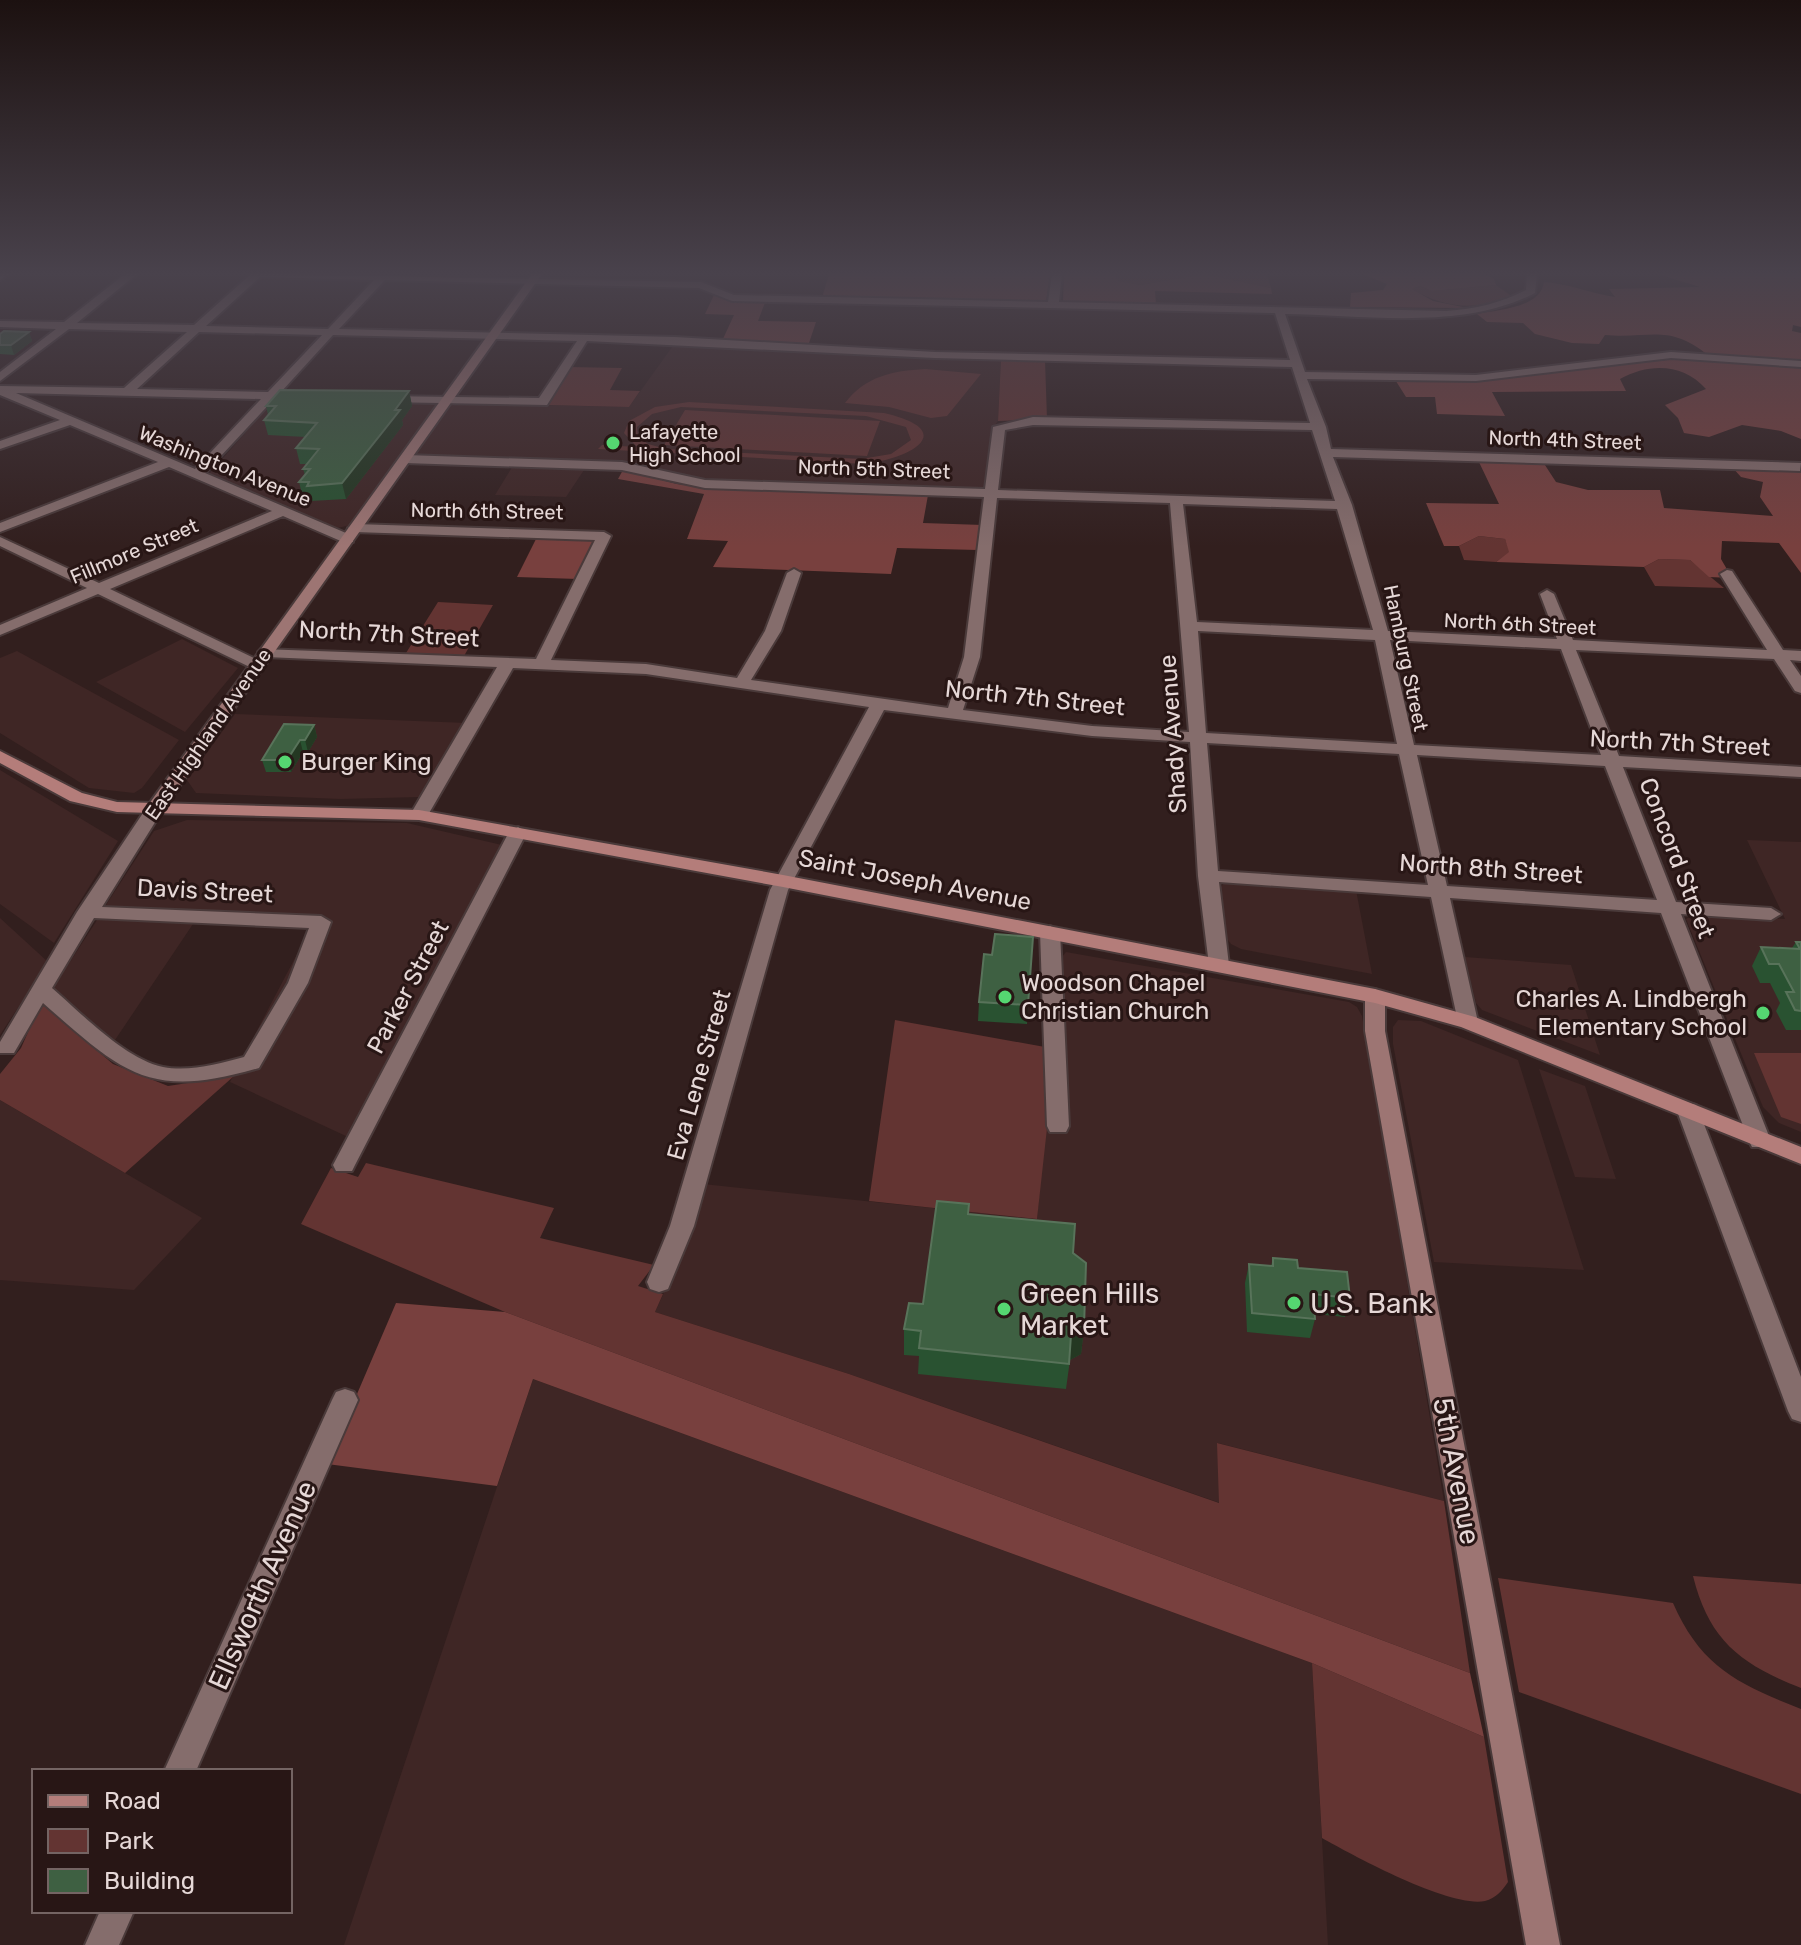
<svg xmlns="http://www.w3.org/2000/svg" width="1801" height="1945" viewBox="0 0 1801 1945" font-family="Rubik,sans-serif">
<rect width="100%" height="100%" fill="#321f1e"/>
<path fill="#3f2625" d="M675 343 1001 359 998 421 991 430 989 486 979 490 697 480 639 465 590 461 566 497 495 495 517 459 400 455 350 525 338 528 209 474 274 400 629 407Z
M182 639 238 668 185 732 96 682Z
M17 651 179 740 142 788 134 793 89 788 0 733V658Z
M235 714 468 723 420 797 341 799 196 793 187 780Z
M0 770 118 841 54 943 0 904Z
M187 820 407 823 502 845 348 1137 230 1082 316 918 104 908 154 831Z
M1747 840 1801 842V1132L1779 1123 1763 1107 1686 919 1698 913 1785 919Z
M1226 881 1356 890 1372 974 1241 949 1231 944 1224 935 1219 889Z
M99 917 195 921 115 1040 51 991Z
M0 918 48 962 0 1035Z
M1066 952 1349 1002 1357 1007 1362 1016 1444 1501 1218 1443 1220 1503 849 1374 655 1312 684 1249 703 1184 1037 1219 1061 958Z
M1465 957 1571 965 1600 1055 1482 1010 1476 1003Z
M1398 1020 1421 1021 1518 1060 1584 1270 1434 1262 1393 1044V1027Z
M1539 1069 1585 1086 1616 1179 1575 1177Z
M0 1100 125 1173 202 1218 134 1290 0 1280Z
M533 1379 1312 1663 1328 1945H344Z"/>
<path fill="#633432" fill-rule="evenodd" d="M1114 274H1267L1271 288 1203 274 1140 285 1119 281Z
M1496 285 1514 298C1472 309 1450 310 1411 289L1420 286 1432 291Z
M1001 359 1045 360 1047 419 998 421Z
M568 367 622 368 610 390 640 391 629 407 546 405Z
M925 369 981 374 947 416 931 418 889 407 845 403C866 376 892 371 925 369Z
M689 402 884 413C961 431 910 459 864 464L598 449 602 445 637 447 624 433 629 421 655 407ZM681 407 866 416 906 427 911 440 891 454 861 459 666 449 648 444 638 436 637 427 652 414Z
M685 410 880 421 867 456 664 445Z
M1479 536 1505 539 1510 552 1496 562 1464 560 1459 546Z
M1659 559 1690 560 1724 588 1655 586 1644 567Z
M438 602 493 605 464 656 406 653Z
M41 1003 113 1064 168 1086 234 1076 125 1173 0 1100V1074L21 1048Z
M895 1020 1045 1047 1048 1119 1037 1219 869 1201Z
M1754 1053H1801V1124L1781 1117Z
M366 1163 554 1208 540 1238 654 1265 638 1286 663 1294 655 1312 849 1374 1219 1503 1217 1443 1444 1501 1470 1673 505 1312 301 1224 331 1168 358 1177Z
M1693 1576 1801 1584V1688C1740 1664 1709 1640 1693 1576Z
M1498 1578 1673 1603C1701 1667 1738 1684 1801 1709V1794L1519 1692Z
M1312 1663 1484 1737 1508 1882C1502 1891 1496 1898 1485 1901 1450 1908 1354 1856 1322 1838Z"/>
<path fill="#78403e" d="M829 274H1050L1046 302 1038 303 822 298Z
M1064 274H1114L1119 281 1140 285 1204 274 1271 288 1272 294 1155 291 1156 305 1071 303 1063 301Z
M1363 274H1485L1494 279 1496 285 1432 291 1420 286 1412 289 1433 301 1468 308 1350 307 1351 293 1383 290 1387 284Z
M1658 274H1801V327L1793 325 1792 331 1801 333V439L1781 431 1742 425 1709 437 1684 433 1678 418 1665 405 1706 389C1683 363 1649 363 1620 379L1626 391 1492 392 1505 416 1437 414 1435 397H1406L1394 378 1497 376 1709 356C1669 323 1651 339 1605 335L1599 344 1572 343 1535 334 1523 323 1487 322 1477 314C1497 310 1541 308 1544 282 1570 284 1589 293 1615 297L1609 289 1700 287Z
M714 295 766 300 758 321 816 322 808 346 722 341 734 315 705 314Z
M1478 460 1543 462 1556 482 1588 490H1660L1664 508 1773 516 1760 497 1763 482 1741 477 1732 467 1801 470V573L1779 543 1722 541 1721 559 1732 578 1709 577 1690 560 1659 559 1644 567 1496 562 1509 552 1505 539 1479 536 1459 546H1444L1426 503 1499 504Z
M623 470 677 484 710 488 928 495 923 523 983 525 978 550 897 548 891 574 713 567 728 541 687 539 704 494 618 479Z
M538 535 594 539 596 542 578 579 517 577Z
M396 1303 505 1312 1470 1673 1484 1737 1312 1663 533 1379 497 1486 327 1464Z"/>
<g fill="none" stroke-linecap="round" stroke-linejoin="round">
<g stroke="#4a3a3a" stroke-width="4">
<path id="street" d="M0 274H9L0 280Z
M125 274H137L77 323 194 325 251 274 701 282 734 295 1048 302 1052 274H1062L1059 302 1446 311C1475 309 1501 303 1526 290L1527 274H1537L1535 293C1462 331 1365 315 1285 314L1305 372 1476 375 1671 352 1801 361V367L1671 358 1476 381 1307 379 1326 427 1331 449 1801 463 1800 471 1333 457 1352 505 1388 631 1557 639 1540 594 1547 590 1554 594 1573 640 1767 650 1720 574 1727 570 1732 571 1783 650 1801 651V661L1790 660 1801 676V693L1795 691 1774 659 1576 650 1619 756 1801 767V777L1623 767 1676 902 1771 908 1781 914 1771 920 1681 914 1771 1141 1768 1147H1752L1749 1141 1661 913 1450 898 1478 1022 1468 1029 1458 1022 1431 897 1219 882 1229 965 1219 971 1209 965 1198 876 1190 742 1092 736 884 710 788 890 694 1226 668 1289 659 1292 650 1289 647 1282 670 1226 770 890 869 707 646 674 513 668 428 815 419 820 410 815 497 667 266 657 258 652 261 649 536 659 595 540 355 532 348 528 355 524 604 532 611 536 551 660 646 664 737 678 765 631 787 573 794 569 801 573 781 631 751 680 948 708 964 657 984 497 705 488 622 470 405 463 399 459 405 455 622 462 705 480 985 489 993 427 1033 417 1310 423 1292 367 935 358 587 341 547 405 384 402 380 400V396L539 398 577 341 333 335 281 392 308 394V398L274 399 205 473 353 536V542H343L283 516 110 589 262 662 264 665 256 670 98 594 0 635V625L87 588 0 546V537L99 583 272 511 169 467 0 532V523L158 462 70 425 0 449V441L60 420 0 395V386L124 388 187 332 69 329 0 381V372L56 329 0 327V321L64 322ZM260 277 374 280 328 329 206 326ZM385 280 699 288 732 301 1275 313 1290 360 935 352 675 337 339 329ZM199 332 322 335 268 392 137 389ZM16 393 261 399 195 469ZM1033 425 1312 430 1335 501 998 490 1005 430ZM997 498 1170 503 1189 732 1092 726 963 710 980 657ZM1183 504 1337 509 1373 630 1197 622ZM1198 631 1375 640 1397 744 1206 733ZM1390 640 1561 649 1601 755 1414 745ZM1207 743 1399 754 1428 885 1218 871ZM1417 755 1605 766 1657 900 1447 886Z
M155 803 164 808 102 907 321 916 331 922 308 983 259 1068C149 1100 124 1074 43 1003L14 1053H0V1042L77 912 149 804ZM94 918 309 928 288 983 244 1057C219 1064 189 1072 163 1067 125 1059 81 1013 52 988Z
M518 827 527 832 355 1165 352 1171H336L333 1165 509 832Z
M1050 926 1060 932 1069 1126 1066 1132H1050L1047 1126 1040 932Z
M1688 1103 1696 1105 1699 1111 1801 1377V1422L1792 1419 1788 1411 1677 1111 1680 1105Z
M345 1389 354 1392 358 1400 196 1771H164L332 1400 336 1392Z
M100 1911H134L119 1945H85Z"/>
</g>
<g stroke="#4a3a3a" stroke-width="4">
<path id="secondary" d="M532 274H542L161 812H149L146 808 149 804Z
M1375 989 1385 996V1031L1560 1945H1526L1365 1031V996Z"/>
</g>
<g stroke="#4a3a3a" stroke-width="4">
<path id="primary" d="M0 751 82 793 117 802 419 810 783 875 1375 989 1475 1017 1801 1147V1164L1461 1027 1375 1003 783 887 419 820 117 812 70 801 0 763Z"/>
</g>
<use href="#street" fill="#856d6c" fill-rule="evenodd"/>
<use href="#secondary" fill="#9d7573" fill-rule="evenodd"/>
<use href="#primary" fill="#b47d7a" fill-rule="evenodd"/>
</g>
<path fill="#295231" d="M29 332 32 341 14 355 0 354V334Z
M409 391 412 406 402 420 403 425 346 499 311 501 310 498H303L299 482 305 475 303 469 307 464H300L296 448 306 437 268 435 264 420 268 415 266 406Z
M314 725 317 737 308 752H303L291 772H266L262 760Z
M1033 937 1027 1024 978 1021 979 1002 992 955Z
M1796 942H1801V1030H1786L1776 1011 1780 1003 1770 983H1760L1752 966 1761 947 1792 948Z
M969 1214 1073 1253 1084 1328 1081 1354 1070 1360 1066 1389 918 1374 919 1356 904 1355V1329L923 1304Z
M1273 1258 1298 1268 1350 1298 1345 1317 1315 1314V1319L1310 1338 1247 1332 1245 1283 1249 1264 1271 1266Z"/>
<path fill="#243822" d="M29 332 32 341 14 355 11 345Z
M409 391 412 406 402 420 403 425 346 499 342 483Z
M314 725 317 737 308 752 305 740Z
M300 740 303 752 291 772 287 760Z
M1084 1328 1081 1354 1068 1361 1071 1335Z"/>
<path fill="#3e6042" stroke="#58735a" stroke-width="2" d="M4 331 29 332 11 345H0V334Z
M280 390 409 391 395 410H400L342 483 307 486 309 482H299L310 469H303L319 449 296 448 317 423 264 420 276 406H266Z
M284 724 314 725 305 740H300L287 760H262Z
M995 934 1033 937 1028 1005 979 1002 984 954 992 955Z
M1796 942H1801V1011L1795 1010 1786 992H1794L1779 964H1769L1761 947 1800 949Z
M937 1201 969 1204 968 1214 1075 1224 1073 1253 1086 1263 1084 1328 1071 1335 1069 1364 919 1348 921 1331 904 1329 909 1303 923 1304Z
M1273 1258 1297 1260 1298 1268 1347 1272 1350 1298 1313 1294 1315 1319 1252 1313 1249 1264 1273 1266Z"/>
<linearGradient id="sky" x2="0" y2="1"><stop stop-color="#1c1110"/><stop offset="0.5" stop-color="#49424c"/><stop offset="1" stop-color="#49424c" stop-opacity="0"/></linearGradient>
<rect width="1801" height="547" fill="url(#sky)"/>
<g fill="#55d671" stroke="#281615" stroke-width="3">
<circle cx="613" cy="443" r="8"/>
<circle cx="285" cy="762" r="8"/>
<circle cx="1005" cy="997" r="8"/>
<circle cx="1763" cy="1013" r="8"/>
<circle cx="1294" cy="1303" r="8"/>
<circle cx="1004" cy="1309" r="8"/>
</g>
<g text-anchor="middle" stroke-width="6" stroke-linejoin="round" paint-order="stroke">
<g font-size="20" fill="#e6d8d7" stroke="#281615" text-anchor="start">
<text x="629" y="439">Lafayette<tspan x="629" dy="23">High School</tspan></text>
</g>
<g font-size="20" fill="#e6d8d7" stroke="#281615">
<text transform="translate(1565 440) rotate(2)" y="7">North 4th Street</text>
<text transform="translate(225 466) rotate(22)" y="7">Washington Avenue</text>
<text transform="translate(874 469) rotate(2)" y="7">North 5th Street</text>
<text transform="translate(487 511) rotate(1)" y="7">North 6th Street</text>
<text transform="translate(134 551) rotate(-23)" y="7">Fillmore Street</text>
<text transform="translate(1520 624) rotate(3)" y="7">North 6th Street</text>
<text transform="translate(1406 658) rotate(78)" y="7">Hamburg Street</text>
<text transform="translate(208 734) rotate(-55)" y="7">East Highland Avenue</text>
</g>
<g font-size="24" fill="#e6d8d7" stroke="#281615">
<text transform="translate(389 634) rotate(3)" y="8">North 7th Street</text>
<text transform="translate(1035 698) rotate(6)" y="8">North 7th Street</text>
<text transform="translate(1173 734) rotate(-94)" y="8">Shady Avenue</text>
<text transform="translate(1680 743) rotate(3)" y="8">North 7th Street</text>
<text transform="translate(1677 858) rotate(69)" y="8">Concord Street</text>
<text transform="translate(1491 869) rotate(4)" y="8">North 8th Street</text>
<text transform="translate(915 880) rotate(11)" y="8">Saint Joseph Avenue</text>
<text transform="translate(205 891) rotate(3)" y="8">Davis Street</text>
<text transform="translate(408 987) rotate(-62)" y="8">Parker Street</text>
<text transform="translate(699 1075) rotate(-74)" y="8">Eva Lene Street</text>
</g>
<g font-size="24" fill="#e6d8d7" stroke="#281615" text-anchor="start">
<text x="301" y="770">Burger King</text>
<text x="1021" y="991">Woodson Chapel<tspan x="1021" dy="28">Christian Church</tspan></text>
<text x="1747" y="1007" text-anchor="end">Charles A. Lindbergh<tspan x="1747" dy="28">Elementary School</tspan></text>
</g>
<g font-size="28" fill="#e6d8d7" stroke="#281615" text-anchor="start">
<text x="1020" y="1303">Green Hills<tspan x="1020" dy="32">Market</tspan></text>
<text x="1310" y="1313">U.S. Bank</text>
</g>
<g font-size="28" fill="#e6d8d7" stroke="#281615">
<text transform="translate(1457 1471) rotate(79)" y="10">5th Avenue</text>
<text transform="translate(262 1585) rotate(-66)" y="10">Ellsworth Avenue</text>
</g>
</g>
<rect x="32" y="1769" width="260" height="144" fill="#281615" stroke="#746463" stroke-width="2"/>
<rect x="48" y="1795" width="40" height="12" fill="#b47d7a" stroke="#746463" stroke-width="2"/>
<text x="104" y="1809" font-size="24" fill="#e6d8d7">Road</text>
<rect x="48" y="1829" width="40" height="24" fill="#633432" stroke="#746463" stroke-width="2"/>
<text x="104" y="1849" font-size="24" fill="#e6d8d7">Park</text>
<rect x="48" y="1869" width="40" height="24" fill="#3e6042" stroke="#746463" stroke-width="2"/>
<text x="104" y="1889" font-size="24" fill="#e6d8d7">Building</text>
</svg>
